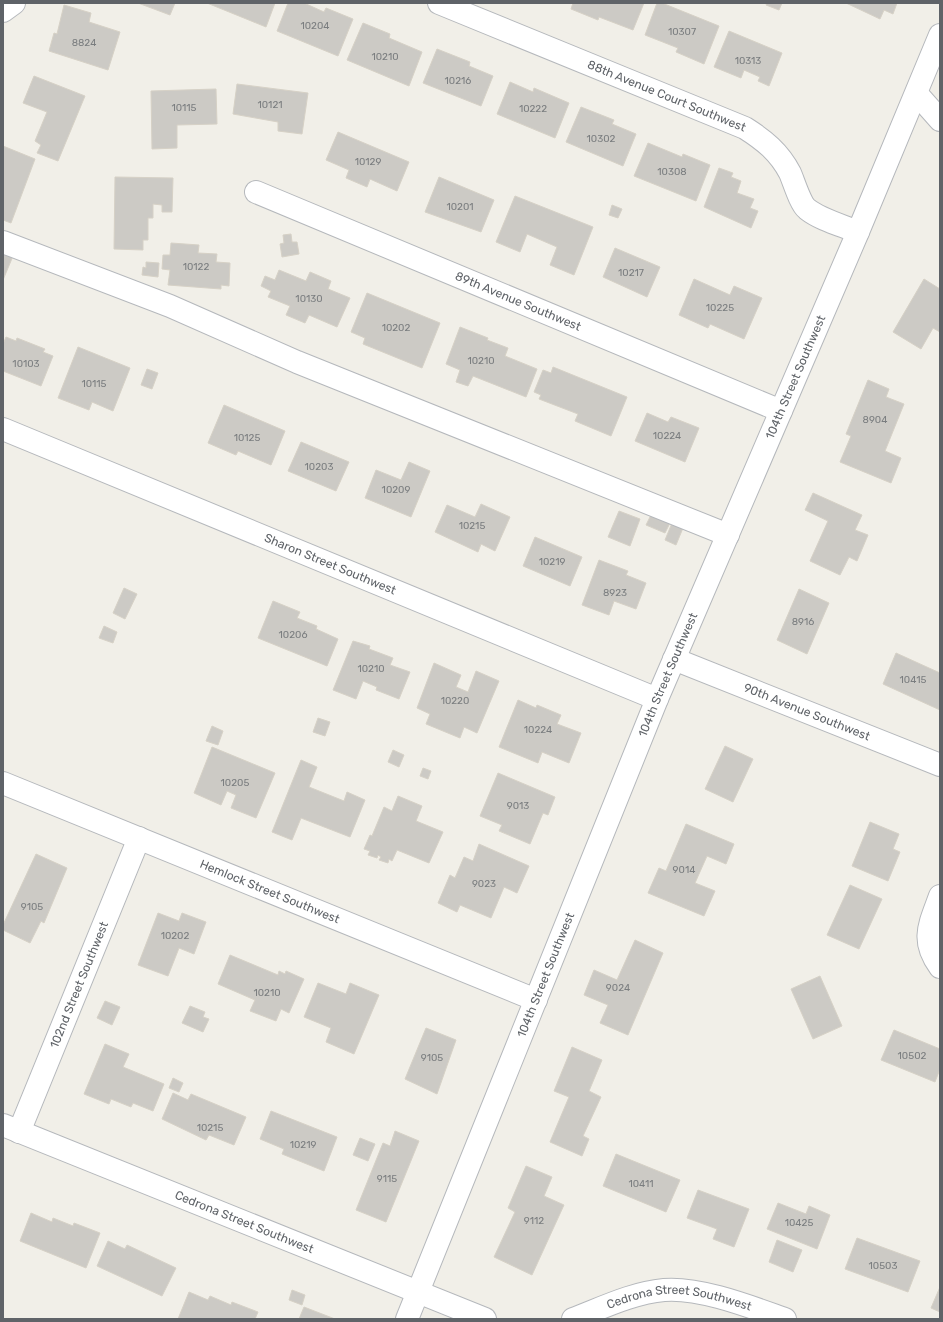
<svg xmlns="http://www.w3.org/2000/svg" width="943" height="1322" viewBox="0 0 943 1322" font-family="Rubik,sans-serif">
<rect width="100%" height="100%" fill="#f1efe8"/>
<path fill="#cccac5" stroke="#d6d1c6" d="M138 3H175L170 15Z
M207 3H275L266 27Z
M288 3H304L324 12 326 8 353 19 338 56 277 31Z
M573 3H644L633 30 599 17 598 20 571 9Z
M657 3H662L719 26 704 64 676 52 678 48 645 35Z
M767 3H782L779 10 766 5Z
M846 3H897L893 14 884 10 880 19Z
M64 5 91 13 89 22 120 32 108 70 49 51 54 33 57 34Z
M363 23 390 34 389 38 422 52 409 86 347 60Z
M729 31 782 53 769 86 758 81 760 77 744 70 741 78 714 67Z
M437 49 470 62 469 66 493 76 481 106 423 83Z
M34 76 85 96 58 161 37 153 41 145 35 141 47 112 23 103Z
M510 82 533 92 534 88 569 103 555 138 497 114Z
M237 84 308 93 302 134 278 131V122L233 114Z
M216 89 217 124 177 125V148L152 149 151 91Z
M581 107 614 120 612 124 636 134 623 166 566 142Z
M338 132 409 162 397 191 370 179 367 187 346 178 349 170 326 160Z
M648 143 682 157 683 154 710 165 696 201 634 176Z
M3 146 35 159 11 223 3 220Z
M719 168 733 173 731 177 741 181 737 193 754 199 750 208 758 211 751 228 704 207Z
M115 177 173 178 172 212H162V205L153 204V218H148V240H143V250L114 249Z
M439 177 494 200 481 232 425 212Z
M515 196 593 227 574 275 550 265 557 247 527 234 520 252 496 242Z
M612 205 622 209 618 218 609 215Z
M291 234 292 242H297L299 254 282 257 280 244 284 243 283 235Z
M171 243 199 245 198 253 217 254 216 262 230 263 229 286 221 285V289L168 285 170 270 162 269 163 255H170Z
M615 248 660 267 647 297 603 277Z
M3 252 13 256 3 280Z
M146 262 159 263 158 277 142 275 143 267 146 268Z
M279 270 306 281 310 272 331 281 328 289 350 298 337 327 309 315 305 323 286 315 290 306 268 297 271 291 261 286 265 276 275 280Z
M694 279 730 295 734 286 762 298 744 339 710 324 708 328 679 315Z
M924 279 940 289V332L933 328 921 349 893 332Z
M367 293 440 323 422 368 363 344 365 338 351 332Z
M460 327 488 338 487 340 508 348 505 356 537 369 526 397 473 376 468 386 456 382 460 370 446 364Z
M6 337 16 341 17 338 45 349 43 352 53 356 41 386 3 371V344Z
M78 347 130 368 113 411 92 402 89 410 58 398Z
M553 367 627 397 611 436 575 421 578 414 539 399 541 395 534 392 543 370 551 373Z
M147 369 158 373 152 389 141 385Z
M868 380 889 389 886 397 904 404 885 451 901 458 891 483 840 462 851 436 846 434Z
M224 405 285 431 271 465 238 451 236 455 208 443Z
M647 413 668 422 671 417 699 428 685 462 635 441Z
M301 442 349 462 336 491 288 471Z
M409 462 430 471 411 517 365 498 376 470 401 480Z
M813 493 862 515 855 530 868 535 857 561 849 557 840 575 810 561 828 521 805 510Z
M481 504 510 517 495 551 481 544 478 552 435 532 447 505 475 517Z
M619 511 640 519 630 546 608 537Z
M651 515 670 523 665 533 646 525Z
M672 523 683 528 676 545 665 540Z
M535 537 582 557 570 586 523 566Z
M599 560 628 571 626 575 646 583 636 609 614 601 609 615 582 605Z
M124 588 137 594 125 619 113 613Z
M799 589 829 603 807 654 777 640Z
M273 601 300 612 297 618 317 626 316 629 338 639 327 666 258 638Z
M104 626 117 632 113 643 99 638Z
M353 641 370 646 369 649 393 658 390 665 410 672 399 699 376 690 377 687 363 681 356 699 333 690Z
M896 653 940 673V710L883 684Z
M434 663 461 675 456 687 468 692 476 671 499 681 477 733 464 727 460 738 426 724 430 714 417 708Z
M518 700 536 708 537 705 561 715 557 724 581 733 569 763 542 752 538 763 499 747Z
M318 718 330 722 325 736 313 732Z
M212 726 223 731 218 745 206 741Z
M725 746 753 759 733 802 705 789Z
M212 747 275 773 256 818 231 808 236 795 227 791 221 805 194 793Z
M393 750 404 755 399 767 388 762Z
M301 760 317 767 309 787 344 801 347 792 365 800 350 837 301 818 292 840 272 832Z
M423 768 431 771 428 779 420 776Z
M498 773 555 797 548 815 543 813 530 844 499 831 502 825 480 816Z
M398 796 422 806 416 821 443 832 429 863 397 850 392 861 389 859 388 863 379 860 381 857 378 855 377 858 368 855 370 851 364 849 370 835 372 836 384 807 392 811Z
M870 822 899 834 893 849 900 852 888 881 852 866Z
M686 824 734 844 726 864 707 856 695 883 715 891 704 916 648 893 659 868 666 871Z
M479 844 529 866 517 893 504 887 491 918 460 905 457 912 438 903 450 875 455 878 464 857 473 861Z
M36 854 67 868 44 923 41 921 30 943 3 930V925Z
M850 885 882 899 859 949 827 935Z
M158 913 179 921 182 913 206 922 194 954 179 948 168 976 138 965Z
M635 940 663 953 628 1035 600 1023 608 1005 584 995 594 970 617 980Z
M230 955 278 975 279 971 285 974 286 971 304 979 289 1013 281 1009 276 1021 250 1011 255 1000 218 984Z
M820 976 842 1026 813 1039 791 989Z
M318 983 346 994 350 983 379 995 354 1054 326 1042 331 1028 304 1017Z
M105 1001 120 1007 112 1025 97 1018Z
M190 1006 205 1012 203 1017 209 1019 203 1032 182 1023Z
M426 1028 456 1040 437 1094 405 1079Z
M894 1030 940 1049V1069L935 1082 881 1060Z
M105 1044 129 1054 123 1067 164 1084 153 1111 133 1103 131 1107 111 1099 109 1104 84 1094Z
M572 1047 602 1060 589 1091 601 1097 583 1136 589 1139 582 1156 550 1142 569 1097 554 1091Z
M173 1078 183 1083 179 1092 169 1088Z
M173 1093 188 1100 191 1094 246 1117 234 1145 209 1135 206 1140 162 1119Z
M271 1111 337 1137 324 1171 282 1154 284 1149 260 1139Z
M395 1131 419 1141 386 1222 356 1210 383 1143 390 1146Z
M360 1138 375 1144 368 1161 353 1155Z
M616 1154 680 1180 666 1212 603 1186Z
M526 1166 552 1177 544 1196 564 1205 532 1275 494 1257 515 1212 508 1208Z
M698 1190 749 1209 734 1247 713 1239 717 1229 687 1218Z
M778 1203 806 1214 809 1206 830 1215 817 1249 767 1229Z
M31 1213 52 1222 53 1218 73 1226 74 1223 100 1233 86 1268 20 1241Z
M857 1238 920 1261 908 1292 845 1269Z
M777 1240 802 1250 793 1272 769 1262Z
M108 1241 125 1249 127 1245 176 1268 162 1296 97 1266Z
M940 1287V1312L931 1308Z
M292 1290 305 1295 302 1305 289 1300Z
M189 1292 208 1300 210 1296 231 1305 232 1302 258 1312 255 1319H178Z
M304 1307 335 1319H299Z"/>
<g fill="none" stroke-linecap="round" stroke-linejoin="round">
<g stroke="#b5b8bc" stroke-width="24">
<g id="minor">
<path id="s1" d="M439 3 745 128C764 140 779 152 790 173 794 182 800 203 807 209 821 220 841 225 858 232"/>
<path d="M3 11 14 3"/>
<path d="M917 94 940 120"/>
<path id="s2" d="M256 192 781 411"/>
<path d="M3 242 170 306 297 362 728 535"/>
<path id="s3" d="M3 429 657 699"/>
<path id="s4" d="M674 659 940 765"/>
<path id="s5" d="M3 783 536 1000"/>
<path d="M940 896C930 924 920 940 940 967"/>
<path id="s6" d="M3 1125 485 1319"/>
<path id="s7" d="M19 1132 139 838"/>
<path id="s8" d="M407 1319 657 699 858 232 940 35"/>
<path id="s9" d="M573 1319C602 1308 632 1293 664 1290 700 1287 751 1307 785 1319"/>
</g>
</g>
<use href="#minor" stroke="#fff" stroke-width="22"/>
</g>
<g text-anchor="middle" stroke-width="3" stroke-linejoin="round" paint-order="stroke">
<g font-size="10" fill="#7a7d7f">
<text x="315" y="29">10204</text>
<text x="682" y="35">10307</text>
<text x="84" y="46">8824</text>
<text x="385" y="60">10210</text>
<text x="748" y="64">10313</text>
<text x="458" y="84">10216</text>
<text x="270" y="108">10121</text>
<text x="184" y="111">10115</text>
<text x="533" y="112">10222</text>
<text x="601" y="142">10302</text>
<text x="368" y="165">10129</text>
<text x="672" y="175">10308</text>
<text x="460" y="210">10201</text>
<text x="196" y="270">10122</text>
<text x="631" y="276">10217</text>
<text x="309" y="302">10130</text>
<text x="720" y="311">10225</text>
<text x="396" y="331">10202</text>
<text x="481" y="364">10210</text>
<text x="26" y="367">10103</text>
<text x="94" y="387">10115</text>
<text x="875" y="423">8904</text>
<text x="667" y="439">10224</text>
<text x="247" y="441">10125</text>
<text x="319" y="470">10203</text>
<text x="396" y="493">10209</text>
<text x="472" y="529">10215</text>
<text x="552" y="565">10219</text>
<text x="615" y="596">8923</text>
<text x="803" y="625">8916</text>
<text x="293" y="638">10206</text>
<text x="371" y="672">10210</text>
<text x="913" y="683">10415</text>
<text x="455" y="704">10220</text>
<text x="538" y="733">10224</text>
<text x="235" y="786">10205</text>
<text x="518" y="809">9013</text>
<text x="684" y="873">9014</text>
<text x="484" y="887">9023</text>
<text x="32" y="910">9105</text>
<text x="175" y="939">10202</text>
<text x="618" y="991">9024</text>
<text x="267" y="996">10210</text>
<text x="912" y="1059">10502</text>
<text x="432" y="1061">9105</text>
<text x="210" y="1131">10215</text>
<text x="303" y="1148">10219</text>
<text x="387" y="1182">9115</text>
<text x="641" y="1187">10411</text>
<text x="534" y="1224">9112</text>
<text x="799" y="1226">10425</text>
<text x="883" y="1269">10503</text>
</g>
<g font-size="12" fill="#5f6368" stroke="#fff">
<text dy="4" stroke="none"><textPath href="#s1" startOffset="246">88th Avenue Court Southwest</textPath></text>
<text dy="4" stroke="none"><textPath href="#s2" startOffset="284">89th Avenue Southwest</textPath></text>
<text dy="4" stroke="none"><textPath href="#s8" startOffset="1019">104th Street Southwest</textPath></text>
<text dy="4" stroke="none"><textPath href="#s3" startOffset="354">Sharon Street Southwest</textPath></text>
<text dy="4" stroke="none"><textPath href="#s8" startOffset="695">104th Street Southwest</textPath></text>
<text dy="4" stroke="none"><textPath href="#s4" startOffset="143">90th Avenue Southwest</textPath></text>
<text dy="4" stroke="none"><textPath href="#s5" startOffset="288">Hemlock Street Southwest</textPath></text>
<text dy="4" stroke="none"><textPath href="#s8" startOffset="371">104th Street Southwest</textPath></text>
<text dy="4" stroke="none"><textPath href="#s7" startOffset="159">102nd Street Southwest</textPath></text>
<text dy="4" stroke="none"><textPath href="#s6" startOffset="260">Cedrona Street Southwest</textPath></text>
<text dy="4" stroke="none"><textPath href="#s9" startOffset="111">Cedrona Street Southwest</textPath></text>
</g>
</g>
<rect width="943" height="1322" fill="none" stroke="#5f6368" stroke-width="8"/>
</svg>
